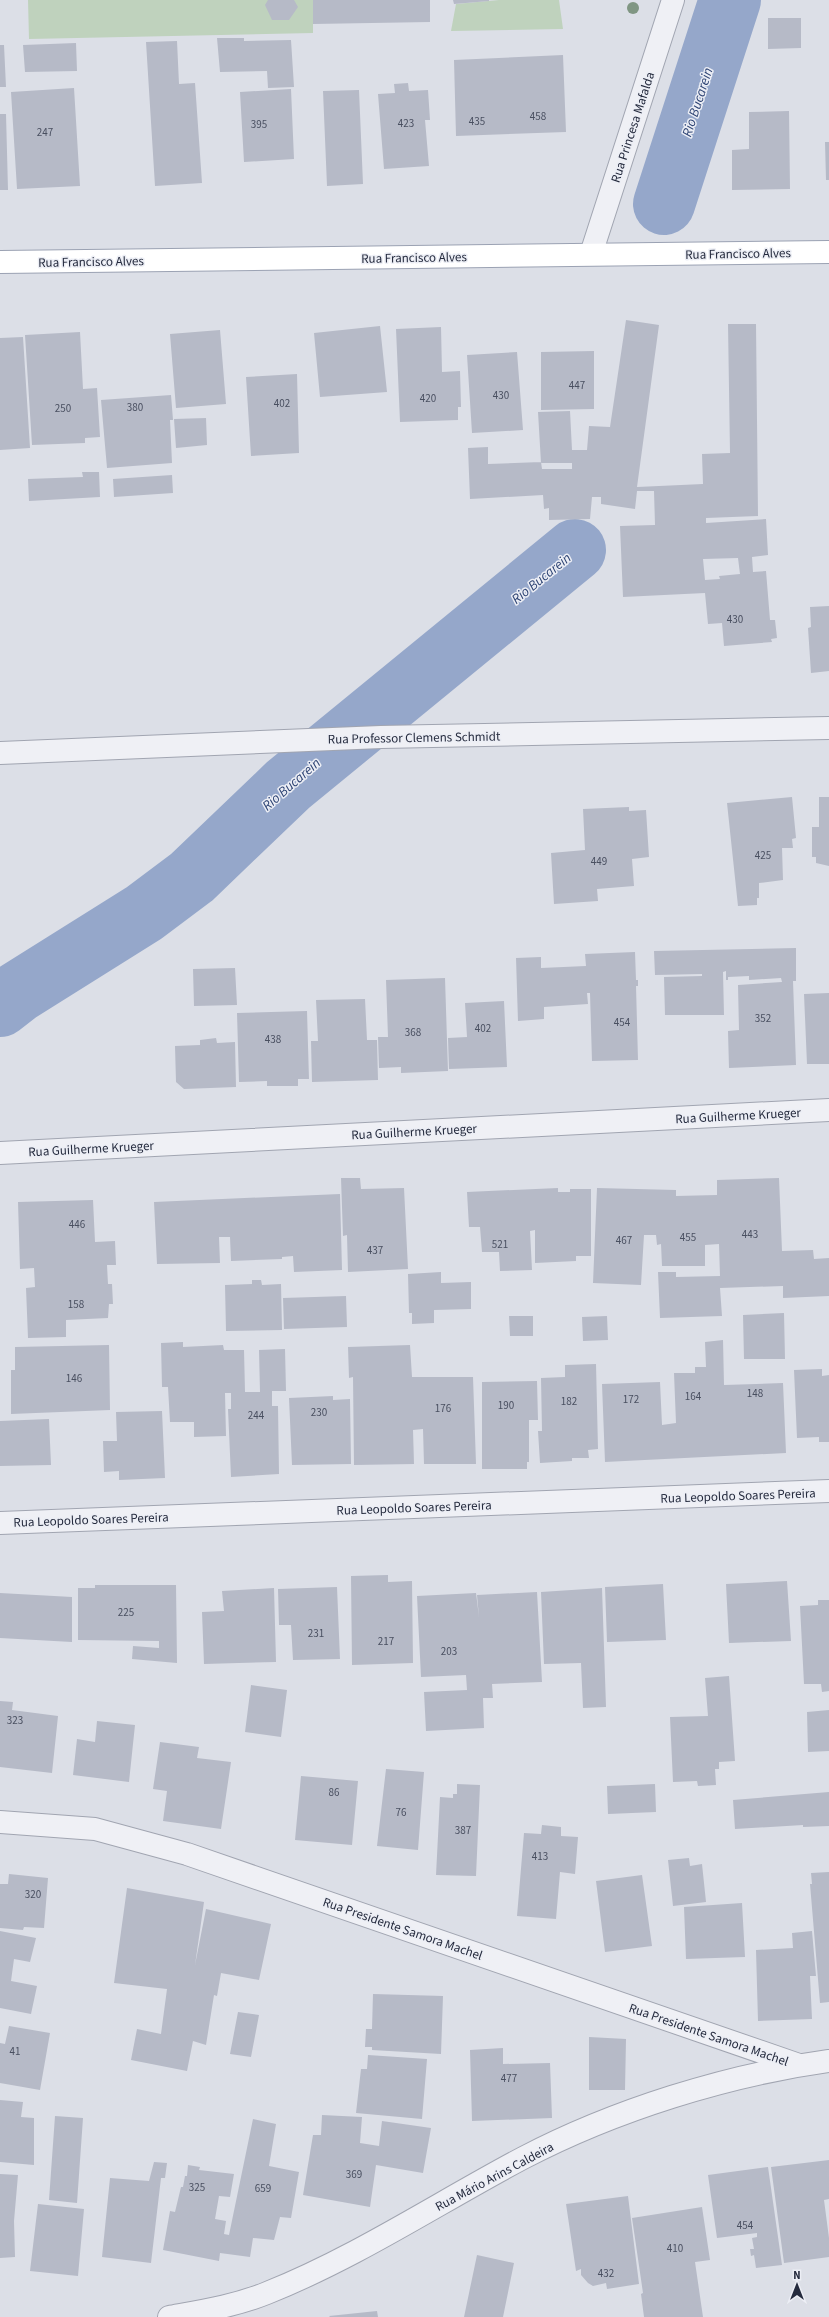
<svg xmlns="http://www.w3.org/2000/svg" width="829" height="2317" viewBox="0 0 829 2317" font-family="'Source Sans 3',sans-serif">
<rect width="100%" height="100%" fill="#dcdfe7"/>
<path fill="#bfd2bd" d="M28 0H313V33L29 39Z
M499 0H559L563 29 451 31 456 4Z"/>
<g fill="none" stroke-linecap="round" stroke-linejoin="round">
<path stroke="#95a7ca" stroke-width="62" d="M664 204 730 0
M0 1006 18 992 144 913 192 877 288 785 575 550"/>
</g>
<path fill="#b6bac7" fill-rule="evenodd" d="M268 0H294L298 7 289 20H272L265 5Z
M313 0H430V22L313 24Z
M453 0H489V1L454 4Z
M768 18H801V48L768 49Z
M217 38H244V41L291 40 294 87 268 88 267 71 220 72Z
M177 41 179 84 195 83 202 183 155 186 146 42Z
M76 43 77 71 25 72 23 45Z
M0 45H4L6 87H0Z
M563 55 566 132 456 136 454 60Z
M408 83 409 91 428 90 430 120H425L429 166 384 169 378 94 395 93 394 84Z
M74 88 80 186 17 189 11 92Z
M291 89 294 159 244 162 240 92Z
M359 90 363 184 327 186 323 91Z
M789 111 790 189 732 190V150L749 149V112Z
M0 114H6L8 190H0Z
M825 142H829V180H826Z
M626 320 659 325 637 487 703 484 702 454 730 453 728 324H756L758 516 706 518V523L766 519 768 555 752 557 753 572 766 571 770 620H775L777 638 771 639 772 642 724 646 722 623 708 624 705 593 623 597 620 526 655 525 654 491H637L635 509 601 504V497H592L590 519 549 520V508L544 509 543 495 470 499 468 448 488 447V464L541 462 542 469H572V463H541L538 412 570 411 572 450H587L589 426 610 427ZM738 558 740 574 719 576 720 579 705 580 703 559Z
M380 326 387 392 320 397 314 333Z
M441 327 442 372 460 371 461 407H458V420L400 422 396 329Z
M220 330 226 404 176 408 170 334Z
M80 332 83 389 97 388 100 437 85 438V443L32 445 25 335Z
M23 337 30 448 0 450V338Z
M594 351V409L541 410V352Z
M517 352 523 430 472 433 467 355Z
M297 374 299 453 251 456 246 377Z
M171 395 173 420H170L172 463 107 468 101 400Z
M206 418 207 445 176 448 174 419Z
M82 472H99L100 497 29 501 28 479 83 477Z
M172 475 173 493 114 497 113 479Z
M829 606V671L811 673 808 628 811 627 810 607Z
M792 797 796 838 792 839 793 848H782L783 880 759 883V898H757V905L738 906 727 803Z
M819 797H829V866L816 863V857H812V827H819Z
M629 807V811L646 810 649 857 632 859 634 886 597 889 598 901 554 904 551 853 585 850 583 809Z
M796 948V981H793L796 1065 729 1068 728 1031 739 1030 738 985 782 982 781 978 749 980V976L728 977V980H726V971L723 972 724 1015H665L664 977 702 976V974L655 975 654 951Z
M635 952 636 980H638V986H636L638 1060 592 1061 590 993H587L588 1004 544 1007V1019L518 1021 516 958 541 957V968L586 966 585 954Z
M235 968 237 1005 194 1006 193 969Z
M445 978 448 1071 401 1073V1067L379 1068 378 1037H388L386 980Z
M829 993V1064H807L804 994Z
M365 999 367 1040H377L378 1080 312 1082 311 1041H318L316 1000Z
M504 1001 507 1067 449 1069 448 1038 467 1037 465 1003Z
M307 1011 309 1079H298V1086H267V1081L239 1082 237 1013Z
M216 1038 217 1043 235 1042 236 1087 184 1089 176 1082 175 1046 200 1045V1040Z
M341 1178H360L361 1189 404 1188 408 1269 348 1272 347 1235 343 1236Z
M779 1178 782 1251 813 1250 814 1259 829 1258V1296L783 1298V1286L720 1288 722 1316 660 1318 658 1272H676V1277L720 1276 719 1244 705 1245V1266H662L661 1244 657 1245 656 1235H644L641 1285 593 1283 597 1188 676 1190V1196L717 1195V1180Z
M558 1188V1192H570V1189H591V1256H576V1261L535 1263V1230L530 1231 532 1270 500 1271 499 1252H482L480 1227H469L467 1192Z
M340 1194 342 1270 294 1272 293 1256 282 1257V1259L231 1261 230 1237H219L220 1263 157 1264 154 1202Z
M93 1200 95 1242 115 1241 116 1265H107L108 1284H112L113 1304H109L108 1318 66 1320V1337L28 1338 26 1288 35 1287 34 1268 20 1269 18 1202Z
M441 1272V1283L471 1282V1309L434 1310V1323L412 1324V1313H409L408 1274Z
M252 1280H261L262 1285 281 1284 282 1330 226 1331 225 1285 252 1284Z
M346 1296 347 1327 284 1329 283 1298Z
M784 1313 785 1359H744L743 1315Z
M509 1316H533V1336H510Z
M607 1316 608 1340 583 1341 582 1317Z
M723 1340 724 1385 783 1383 786 1453 605 1462 602 1384 660 1382 662 1425 676 1423 674 1373H695V1367H706L705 1342Z
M183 1342V1347L223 1345 224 1350H244L245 1392H260L259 1350 285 1349 286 1391H272V1406H278L279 1474 231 1477 228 1409H231V1393H225L226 1436 194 1437V1422H170L168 1387H162L161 1343Z
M109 1345 110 1410 11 1414V1370H15V1347Z
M410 1345 412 1377H473L476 1464H424L423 1429 413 1430 414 1464 354 1465 353 1377 349 1378 348 1347Z
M596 1364 598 1449 588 1450 589 1458H572V1461L540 1463 538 1431H542L541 1378 565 1377V1365Z
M822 1369V1376L829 1375V1442H819V1437L797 1438 794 1370Z
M537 1381 538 1420H529V1462H527V1469H482V1382Z
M333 1396V1400L350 1399 351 1464 292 1465 289 1398Z
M162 1411 165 1478 119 1480V1471L104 1472 103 1441H117L116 1412Z
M49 1419 51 1465 0 1466V1421Z
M388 1575V1582L412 1581 413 1663 352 1665 351 1576Z
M787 1581 791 1641 729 1643 726 1584Z
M663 1584 666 1640 607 1642 605 1587Z
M95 1585H176L177 1663 132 1659 133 1646 159 1648V1641L78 1640V1588H95Z
M337 1587 340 1659 293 1660 291 1625H279L278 1589Z
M274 1588 276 1662 204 1664 202 1612 224 1611 222 1591Z
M602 1588 606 1707 583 1708 581 1663 544 1664 541 1592Z
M537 1592 542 1682 492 1684 493 1698H483L484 1728 426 1731 424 1692 467 1690 466 1675 421 1677 417 1596 476 1593 479 1617 477 1595Z
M0 1593 72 1597V1642L0 1638Z
M818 1600H829V1691L822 1692 821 1684H804L800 1606 818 1605Z
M729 1676 735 1761 719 1762V1769H715L716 1785 698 1786 697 1781 673 1782 670 1717 708 1716 705 1678Z
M251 1685 287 1690 281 1737 245 1732Z
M0 1701 13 1702 12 1710 58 1716 52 1773 0 1767Z
M829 1710V1751L808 1752 807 1712Z
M97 1721 135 1725 129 1782 73 1775 77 1739 95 1742Z
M160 1742 199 1747 197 1758 231 1762 221 1829 163 1821 167 1791 153 1789Z
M386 1769 424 1772 418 1850 377 1846Z
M301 1776 358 1781 352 1845 295 1840Z
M457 1784 480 1785 476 1876 436 1875 440 1797 453 1798V1794H457Z
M655 1784 656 1812 608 1814 607 1786Z
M829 1792V1826L803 1827V1825L735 1829 733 1800Z
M542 1825 561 1827V1836L578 1837 575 1874 560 1872 556 1919 517 1916 524 1833 541 1834Z
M689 1858 690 1866 702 1864 706 1902 673 1906 668 1860Z
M829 1872V2002L820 2003 810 1884H812L811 1873Z
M9 1874 48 1878 44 1928 24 1927 23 1930 0 1928V1884H8Z
M642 1875 652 1946 605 1952 596 1881Z
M127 1888 204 1902 195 1965 206 1909 271 1924 259 1980 221 1973 217 1996 214 1995 206 2045 193 2041 187 2071 131 2060 137 2029 161 2034 167 1989 114 1983Z
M742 1903 745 1957 686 1959 684 1907Z
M0 1931 36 1938 30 1962 14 1959 11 1981 37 1986 31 2014 0 2008Z
M812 1931 816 1976H810L812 2019 758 2021 756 1950 793 1948 792 1933Z
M373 1994 443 1996 441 2054 372 2050V2047H365L366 2029H372Z
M238 2012 259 2015 251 2057 230 2054Z
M9 2026 50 2033 40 2090 0 2083V2043L5 2044Z
M589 2037 626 2039 625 2090H589Z
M503 2048V2064L550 2063 552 2118 472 2121 470 2050Z
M368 2055 427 2059 422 2119 356 2113 361 2069H367Z
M0 2100 23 2102 21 2117 34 2118V2165L0 2162Z
M322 2115 362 2117 360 2143 379 2146 382 2121 431 2128 423 2173 376 2165 370 2207 303 2195 313 2135H321Z
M55 2116 83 2118 77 2203 49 2200Z
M253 2119 276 2124 269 2166 299 2172 291 2218 280 2217 274 2240 253 2238 250 2257 220 2253 219 2261 163 2250 170 2211 175 2212 181 2187H183L185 2176H187L188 2165 200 2167 199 2170 234 2174 230 2197 219 2196 215 2219 226 2221 224 2234 229 2235Z
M829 2160V2199L824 2200 829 2238V2257L784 2263 771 2167Z
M154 2162 167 2163 165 2178H161L151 2263 102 2257 110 2178 149 2181Z
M768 2167 782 2265 756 2268 754 2255 751 2256 750 2249H754L752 2238 757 2237V2233L717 2238 708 2175Z
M0 2174 18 2175 14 2221 15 2257 0 2258Z
M628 2196 639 2284 607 2289 606 2283 593 2286 588 2283 581 2275V2269L576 2271 566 2204Z
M38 2204 84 2209 78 2276 30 2271Z
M702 2207 710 2260 695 2262 703 2317H644L641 2294 643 2293 632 2218Z
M477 2255 514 2263 503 2317H464Z
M377 2311 378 2317H330L329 2316Z"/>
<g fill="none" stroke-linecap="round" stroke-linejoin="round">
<g stroke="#a1a5b1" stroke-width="24">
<path id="minor" d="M591 254 673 0
M0 753 381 737 829 728
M0 1153 829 1110
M0 1523 829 1491
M0 1822 95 1829 187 1854 799 2065
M169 2317C202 2311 235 2306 267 2293 357 2257 438 2203 523 2158 615 2110 727 2075 829 2061"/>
</g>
<g stroke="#9ba2b3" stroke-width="24">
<path id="major" d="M0 262 829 252"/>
</g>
<use href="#minor" stroke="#eff0f5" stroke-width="22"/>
<use href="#major" stroke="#fff" stroke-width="22"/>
</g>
<circle fill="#809683" cx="633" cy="8" r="6"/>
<g text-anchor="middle" stroke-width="3" stroke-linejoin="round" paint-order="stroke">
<g font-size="11" fill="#494f60">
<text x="538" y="120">458</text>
<text x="477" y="125">435</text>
<text x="406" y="127">423</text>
<text x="259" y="128">395</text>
<text x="45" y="136">247</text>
<text x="577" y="389">447</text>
<text x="501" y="399">430</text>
<text x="428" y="402">420</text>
<text x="282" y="407">402</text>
<text x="135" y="411">380</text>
<text x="63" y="412">250</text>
<text x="735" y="623">430</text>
<text x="763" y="859">425</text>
<text x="599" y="865">449</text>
<text x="763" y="1022">352</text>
<text x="622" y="1026">454</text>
<text x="483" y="1032">402</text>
<text x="413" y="1036">368</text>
<text x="273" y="1043">438</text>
<text x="77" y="1228">446</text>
<text x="750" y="1238">443</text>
<text x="688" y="1241">455</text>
<text x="624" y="1244">467</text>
<text x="500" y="1248">521</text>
<text x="375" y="1254">437</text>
<text x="76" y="1308">158</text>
<text x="74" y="1382">146</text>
<text x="755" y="1397">148</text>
<text x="693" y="1400">164</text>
<text x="631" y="1403">172</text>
<text x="569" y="1405">182</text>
<text x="506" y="1409">190</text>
<text x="443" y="1412">176</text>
<text x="319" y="1416">230</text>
<text x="256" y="1419">244</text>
<text x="126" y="1616">225</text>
<text x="316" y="1637">231</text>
<text x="386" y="1645">217</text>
<text x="449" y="1655">203</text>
<text x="15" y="1724">323</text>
<text x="334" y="1796">86</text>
<text x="401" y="1816">76</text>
<text x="463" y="1834">387</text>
<text x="540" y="1860">413</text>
<text x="33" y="1898">320</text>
<text x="15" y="2055">41</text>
<text x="509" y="2082">477</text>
<text x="354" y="2178">369</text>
<text x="197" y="2191">325</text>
<text x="263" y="2192">659</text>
<text x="745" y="2229">454</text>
<text x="675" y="2252">410</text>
<text x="606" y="2277">432</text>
</g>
<g font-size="13" fill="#252b3e" stroke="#eceef5">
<text transform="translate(632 127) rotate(-72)" y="5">Rua Princesa Mafalda</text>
<text transform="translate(738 253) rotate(-1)" y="5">Rua Francisco Alves</text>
<text transform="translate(414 257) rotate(-1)" y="5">Rua Francisco Alves</text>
<text transform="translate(91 261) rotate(-1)" y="5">Rua Francisco Alves</text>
<text transform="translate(414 737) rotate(-1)" y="5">Rua Professor Clemens Schmidt</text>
<text transform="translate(738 1115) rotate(-3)" y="5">Rua Guilherme Krueger</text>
<text transform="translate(414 1131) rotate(-3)" y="5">Rua Guilherme Krueger</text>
<text transform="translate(91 1148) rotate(-3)" y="5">Rua Guilherme Krueger</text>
<text transform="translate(738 1495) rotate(-2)" y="5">Rua Leopoldo Soares Pereira</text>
<text transform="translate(414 1507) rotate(-2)" y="5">Rua Leopoldo Soares Pereira</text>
<text transform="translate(91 1519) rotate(-2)" y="5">Rua Leopoldo Soares Pereira</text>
<text transform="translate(403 1928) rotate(19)" y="5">Rua Presidente Samora Machel</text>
<text transform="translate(709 2034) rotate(19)" y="5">Rua Presidente Samora Machel</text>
<text transform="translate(494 2176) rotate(-28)" y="5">Rua Mário Arins Caldeira</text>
</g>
<g font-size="14" font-style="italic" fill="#2e4474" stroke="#eceef5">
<text transform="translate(697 102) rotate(-72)" y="5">Rio Bucarein</text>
<text transform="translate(541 578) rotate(-39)" y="5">Rio Bucarein</text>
<text transform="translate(291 784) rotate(-41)" y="5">Rio Bucarein</text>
</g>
</g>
<g transform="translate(797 2285)" stroke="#eceef5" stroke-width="3" paint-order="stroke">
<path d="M0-3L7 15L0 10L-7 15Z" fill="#252b3e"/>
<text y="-6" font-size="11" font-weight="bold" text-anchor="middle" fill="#252b3e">N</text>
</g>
</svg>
